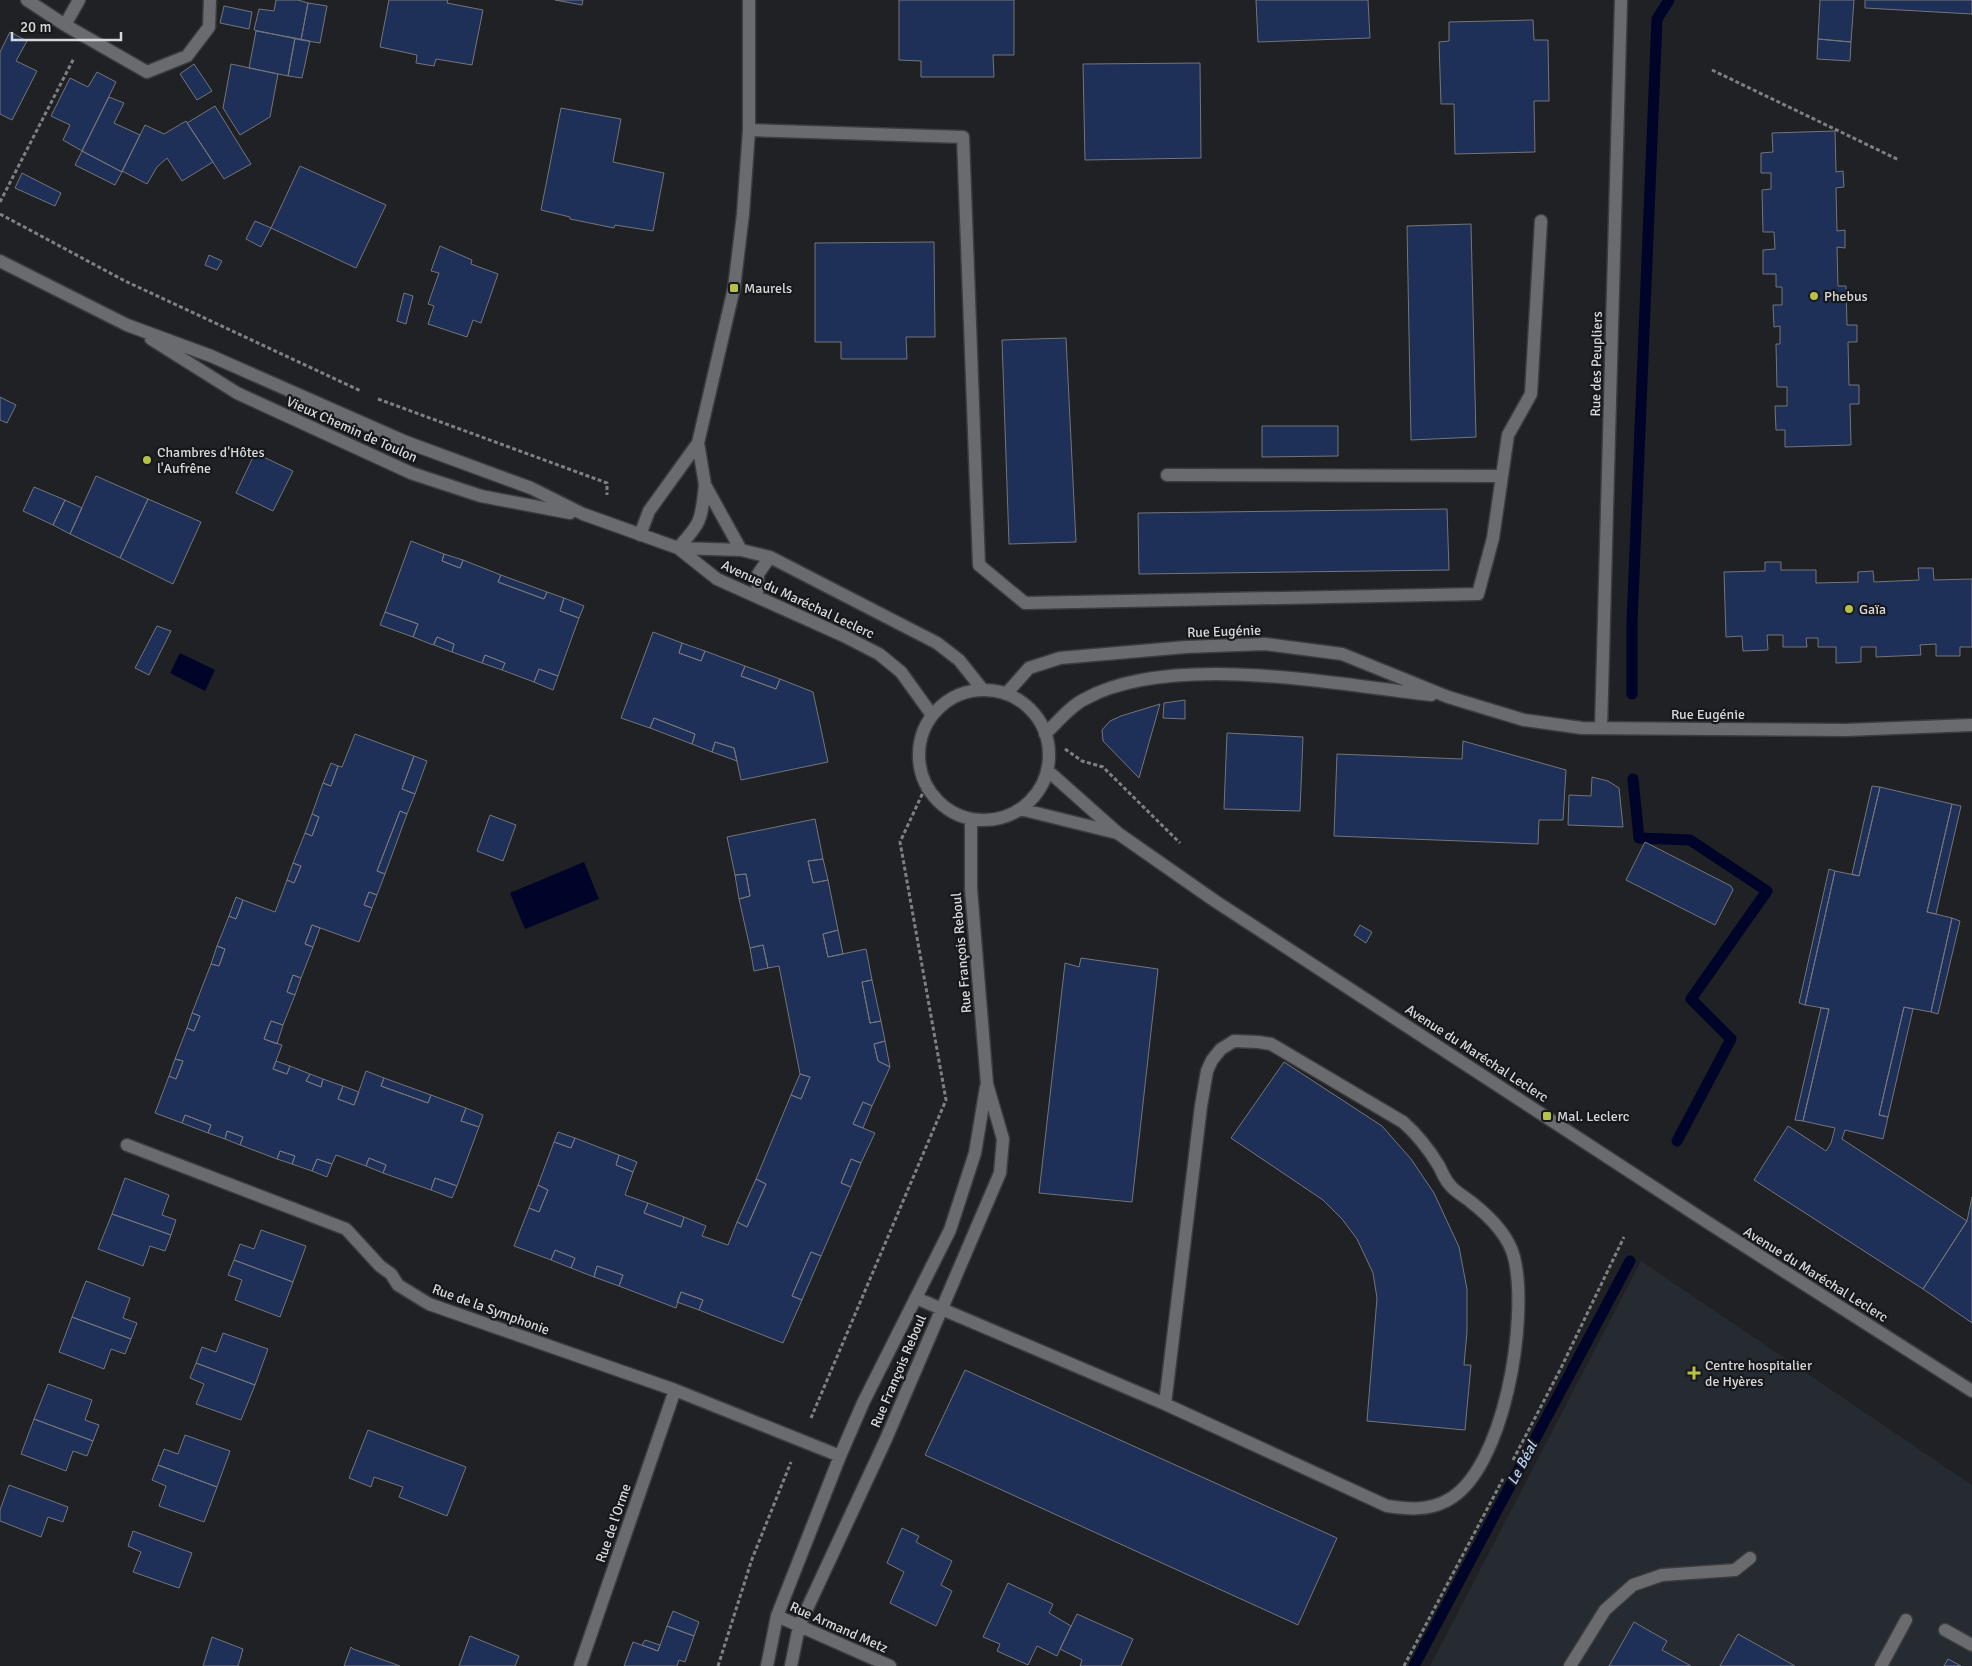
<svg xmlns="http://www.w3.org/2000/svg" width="1972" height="1666" viewBox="0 0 1972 1666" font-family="Signika,sans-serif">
<rect width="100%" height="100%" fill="#1f2124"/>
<path fill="#262a31" d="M1641 1261 1972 1485V1666H1430Z"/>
<path fill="#000428" d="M180 653 215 670 205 691 170 673Z
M584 862 599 899 525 929 510 893Z"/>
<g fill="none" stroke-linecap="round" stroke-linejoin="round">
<path stroke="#000428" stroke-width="11" d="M1632 694V623L1657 19 1669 0
M1633 779 1639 838 1690 840 1767 891 1691 999 1731 1039 1677 1141
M1414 1666 1630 1261"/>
</g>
<path fill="#1e3058" stroke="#747579" d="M276 0H298L308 3 301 40 254 30 259 9 274 11Z
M389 0H448L447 3 483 10 472 65 436 59 434 66 416 63 417 55 380 47Z
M555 0H583L582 5Z
M899 0H1014V55H993L994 77H921V61L899 60Z
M1256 0H1368L1370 38 1258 42Z
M1820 0H1854L1851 42 1818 39Z
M1865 0H1972V14L1865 8Z
M308 3 327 6 320 43 301 40Z
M224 6 252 12 249 29 220 23Z
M1533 20 1534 40H1548L1549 101H1534L1535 152 1455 154 1454 104H1441L1439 42 1449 41V22Z
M256 31 295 38 288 76 249 68Z
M10 32 27 41 16 61 37 71 12 120 0 114V52Z
M295 38 310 41 302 78 288 76Z
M1818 39 1851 42 1850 61 1817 59Z
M1200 63 1201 158 1085 160 1083 64Z
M194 64 212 91 197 100 180 74Z
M231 64 278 74 270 117 240 135 223 108Z
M97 72 116 82 82 151 63 140 70 125 51 116 70 78 88 87Z
M109 97 124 103 114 123 140 135 122 172 82 151Z
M215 106 251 164 224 179 187 123Z
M561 108 621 119 613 162 664 173 653 231 615 225 614 228 570 219V217L541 210Z
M186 121 213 162 182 181 167 158 157 167 147 184 122 171 145 125 164 134Z
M1835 131 1836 172 1843 171 1844 187 1836 188 1837 231 1845 230V248L1837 247 1838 286H1846L1847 325H1857V342H1848L1849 385H1859V404H1850L1851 445 1785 447V430H1776L1775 406H1787V387H1777L1776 344H1780V326L1774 327 1773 305H1782V287H1776V274H1763V250L1775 249 1774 232H1763L1762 190 1771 189V173H1761V153L1773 152 1772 133Z
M82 151 122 172 115 185 75 165Z
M300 166 386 205 356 268 271 228Z
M22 173 61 193 55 206 15 188Z
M255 221 271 228 261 247 246 239Z
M1471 224 1476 437 1411 440 1407 226Z
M934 242 935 337H906L907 359H841V342H815V243Z
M440 246 472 260 471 264 498 274 481 323 473 320 467 337 428 324 434 306 428 304 439 273 431 271Z
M209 255 222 261 217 270 205 265Z
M404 293 413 296 406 324 397 321Z
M1066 338 1076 542 1009 544 1002 340Z
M0 397 16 405 7 423 0 420Z
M1262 426H1338V456L1262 457Z
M255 453 293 471 273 511 236 493Z
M96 476 148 499 120 558 70 534Z
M34 487 65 500 53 525 23 511Z
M148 499 201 522 173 584 120 558Z
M65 500 82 508 70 534 53 525Z
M1447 509 1449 570 1139 574 1138 513Z
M411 541 444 554 442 561 460 568 463 560 501 575 498 582 544 599 547 592 564 598 560 611 579 618 558 676 539 669 534 682 502 670 505 663 485 655 482 663 452 652 454 644 437 637 433 645 413 637 418 624 385 612Z
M444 554 463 560 460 568 442 561Z
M1765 562H1781V570H1816V583L1858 582V572L1873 571 1874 582 1919 580 1918 568H1933L1934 580 1972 579V647H1960V656H1936V644L1920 645 1921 655 1876 657V647H1861V662L1836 663V647H1818V638H1806L1807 647H1783V635H1767L1768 650 1743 651 1742 636 1726 637 1724 572 1765 571Z
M501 575 547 592 544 599 498 582Z
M564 598 584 606 579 618 560 611Z
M385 612 418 624 413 637 380 625Z
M157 626 171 631 149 675 135 668Z
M653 632 682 643 679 653 701 661 705 651 745 666 741 676 776 689 780 679 813 692 828 762 741 780 734 748 715 742 712 752 692 744 695 734 654 718 650 728 621 718Z
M437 637 454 644 452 652 434 645Z
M682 643 705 651 701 661 679 653Z
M485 655 505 663 502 670 482 663Z
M745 666 780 679 776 689 741 676Z
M539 669 558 676 553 690 534 682Z
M1185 700V719L1163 718 1164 703Z
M1160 704 1139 778 1103 741 1102 730 1110 721 1121 716Z
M654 718 695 734 692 744 650 728Z
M1227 733 1303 737 1300 811 1224 809Z
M355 734 414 756 402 789 415 794 407 814 400 811 377 871 385 874 377 895 369 892 364 905 372 908 359 942 312 925 305 944 313 947 301 978 293 975 287 992 295 995 283 1025 271 1021 264 1039 282 1045 273 1069 287 1074 290 1066 310 1074 306 1081 321 1087 323 1079 343 1086 338 1099 354 1105 366 1071 384 1078 381 1086 428 1103 431 1095 466 1108 461 1121 479 1127 457 1186 435 1178 431 1190 383 1173 386 1165 369 1158 366 1166 336 1155 332 1164 317 1159 312 1171 292 1164 295 1156 280 1151 277 1159 240 1145 243 1137 227 1131 225 1139 208 1133 211 1125 185 1115 182 1123 155 1113 169 1076 176 1079 183 1061 175 1059 187 1028 194 1031 200 1016 192 1013 211 964 219 966 225 949 217 946 229 916 236 919 243 900 275 912 287 880 294 883 301 866 293 863 305 833 312 836 319 817 312 814 323 783 331 786 338 766 342 767Z
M1463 741 1566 770 1563 820H1539L1538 844 1334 836 1337 754 1462 759Z
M715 742 734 748 737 761 712 752Z
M414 756 427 761 415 794 402 789Z
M331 763 338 766 331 786 323 783Z
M1592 777 1608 781 1619 788 1623 827 1568 825 1569 795 1591 796Z
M1872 786 1880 787 1859 876 1852 874Z
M1880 787 1952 804 1927 912 1952 918 1931 1012 1904 1007 1879 1115 1888 1117 1883 1139 1845 1130 1842 1139 1967 1221 1923 1289 1754 1180 1788 1126 1826 1151 1831 1143 1835 1128 1803 1121 1829 1009 1805 1005 1835 871 1859 876Z
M1952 804 1961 806 1936 914 1927 912Z
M400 811 407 814 385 874 377 871Z
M312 814 319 817 312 836 305 833Z
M490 815 516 825 503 861 477 851Z
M815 819 823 859 808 861 813 883 828 880 838 930 823 934 828 957 866 949 872 980 862 982 870 1023 881 1021 885 1041 874 1044 878 1061 890 1067 872 1106 863 1102 853 1124 875 1133 861 1163 851 1159 841 1183 851 1187 821 1256 811 1252 792 1296 802 1300 783 1343 699 1310 703 1300 681 1292 676 1308 619 1286 623 1275 597 1266 594 1277 571 1268 575 1258 555 1250 551 1260 514 1246 529 1208 539 1212 548 1190 538 1185 554 1142 571 1148 575 1138 619 1155 616 1165 633 1172 625 1195 648 1203 644 1213 681 1227 684 1217 706 1226 702 1236 728 1245 737 1222 747 1227 766 1184 756 1179 791 1095 801 1099 810 1077 800 1074 779 966 768 968 763 945 750 948 739 899 750 896 746 874 735 875 727 837Z
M1645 842 1731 886 1733 890 1715 925 1626 880Z
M823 859 828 880 813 883 808 861Z
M293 863 301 866 294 883 287 880Z
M1829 869 1835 871 1805 1005 1799 1003Z
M746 874 750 896 739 899 735 875Z
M369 892 377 895 372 908 364 905Z
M236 897 243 900 236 919 229 916Z
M1952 918 1960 921 1938 1014 1931 1012Z
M312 925 320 928 313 947 305 944Z
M1360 925 1372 932 1366 943 1354 935Z
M838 930 843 954 828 957 823 934Z
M763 945 768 968 754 971 750 948Z
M217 946 225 949 219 966 211 964Z
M1081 958 1158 969 1132 1202 1039 1193 1065 963 1079 967Z
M293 975 301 978 295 995 287 992Z
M872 980 881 1021 870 1023 862 982Z
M1904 1007 1913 1009 1888 1117 1879 1115Z
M1821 1008 1829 1009 1803 1121 1795 1120Z
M192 1013 200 1016 194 1031 187 1028Z
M271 1021 283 1025 277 1044 264 1039Z
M885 1041 890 1067 878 1061 874 1044Z
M175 1059 183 1061 176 1079 169 1076Z
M276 1061 290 1066 287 1074 273 1069Z
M1284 1062 1382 1126 1411 1159 1434 1193 1459 1247 1467 1289V1332L1464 1365H1471L1465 1430 1367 1421 1377 1298 1373 1273 1357 1239 1342 1219 1323 1200 1231 1138Z
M310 1074 323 1079 321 1087 306 1081Z
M800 1074 810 1077 801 1099 791 1095Z
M384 1078 431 1095 428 1103 381 1086Z
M343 1086 359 1092 354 1105 338 1099Z
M863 1102 872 1106 863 1128 853 1124Z
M466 1108 483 1115 479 1127 461 1121Z
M185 1115 211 1125 208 1133 182 1123Z
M227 1131 243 1137 240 1145 225 1139Z
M558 1132 575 1138 571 1148 554 1142Z
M280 1151 295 1156 292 1164 277 1159Z
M619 1155 637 1162 633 1172 616 1165Z
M369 1158 386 1165 383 1173 366 1166Z
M317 1159 332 1164 327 1177 312 1171Z
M851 1159 861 1163 851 1187 841 1183Z
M125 1178 169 1195 162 1215 176 1220 171 1235 112 1214Z
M435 1178 457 1186 452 1198 431 1190Z
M756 1179 766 1184 747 1227 737 1222Z
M538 1185 548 1190 539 1212 529 1208Z
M1972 1197V1323L1923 1289 1967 1221Z
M648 1203 684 1217 681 1227 644 1213Z
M112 1214 171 1235 165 1251 150 1246 143 1266 98 1249Z
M261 1230 306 1246 293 1282 234 1260 240 1244 254 1249Z
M555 1250 575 1258 571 1268 551 1260Z
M811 1252 821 1256 802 1300 792 1296Z
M234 1260 293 1282 280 1317 235 1300 242 1280 228 1275Z
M597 1266 623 1275 619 1286 594 1277Z
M86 1281 130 1298 123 1318 137 1323 131 1339 72 1317Z
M681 1292 703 1300 699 1310 677 1302Z
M72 1317 131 1339 125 1354 111 1349 104 1369 59 1352Z
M223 1333 268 1349 255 1385 196 1363 202 1347 216 1352Z
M196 1363 255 1385 241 1420 196 1404 204 1384 190 1378Z
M965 1370 1337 1538 1298 1625 925 1455Z
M48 1384 92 1400 85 1420 99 1425 93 1441 34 1419Z
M34 1419 93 1441 87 1456 73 1451 66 1471 21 1454Z
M368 1430 466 1467 447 1516 399 1497 403 1487 374 1477 371 1487 349 1478Z
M185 1435 230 1451 217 1487 158 1465 164 1449 178 1454Z
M158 1465 217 1487 204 1522 159 1506 166 1486 152 1480Z
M9 1485 68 1507 63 1522 48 1517 41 1537 0 1521V1510Z
M902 1528 919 1536 916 1542 952 1561 941 1585 952 1591 936 1626 890 1603 904 1572 887 1563Z
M133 1531 192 1553 179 1588 133 1572 141 1552 128 1546Z
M1008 1583 1053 1604 1049 1613 1071 1626 1057 1656 1037 1646 1028 1665 997 1651 1000 1644 983 1637Z
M673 1611 699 1622 694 1636 667 1626Z
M1077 1614 1133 1639 1121 1666H1080L1082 1660 1060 1649Z
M1634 1622 1667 1641 1662 1650 1691 1666H1609Z
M667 1626 694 1636 685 1662 679 1660 677 1666H624L633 1642 658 1651Z
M1738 1634 1795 1666H1720Z
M470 1636 519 1656 515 1666H459Z
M212 1637 243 1649 238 1666H203Z
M645 1640 660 1645 658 1651 642 1645Z
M351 1647 353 1649 400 1666H344Z
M1948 1659 1961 1666H1944Z"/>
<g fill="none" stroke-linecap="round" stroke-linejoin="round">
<g stroke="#3a3c3e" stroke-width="15">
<path id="minor" d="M27 0 65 25 79 0
M65 25 147 72 187 56 209 27 210 0
M749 130 963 137 979 565 1025 603 1478 594 1493 538 1508 435 1531 394 1541 221
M0 261 127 325 211 356 406 442 531 488 583 514 678 548 741 550 770 557 937 643 959 660 983 690
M151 339 237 393 411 473 481 496 570 513
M698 443 705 485 741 550
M1167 475 1502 476
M640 535 649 511 698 443 734 288 743 214 749 130V0
M678 548 717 579 844 636 879 654 901 672 932 715
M678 548C702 522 701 520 705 485
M757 596 758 574 770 557
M919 755a65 65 0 1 1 130 0a65 65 0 1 1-130 0Z
M1006 694 1029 668 1060 658 1186 647 1265 644 1342 654 1448 697 1524 720 1582 728 1846 730 1972 725
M1601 728 1621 0
M1045 734C1057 723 1070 706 1085 699 1170 652 1336 684 1431 695
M1047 770 1119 834 1215 901 1707 1222 1972 1391
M1020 809 1117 833
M127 1145 346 1229 380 1266 391 1274 398 1285 429 1304 675 1390 840 1456
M916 1298 1165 1404 1387 1506C1407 1509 1427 1511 1446 1501 1505 1472 1529 1316 1514 1257 1508 1234 1489 1216 1471 1202 1464 1196 1455 1192 1450 1185 1445 1180 1442 1172 1439 1166 1428 1148 1418 1135 1403 1122L1271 1044 1258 1042 1234 1041 1221 1049 1212 1060 1207 1071 1201 1106 1165 1404
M777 1616 890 1666
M1945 1630 1972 1645
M580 1666 675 1390
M767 1666 777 1616 840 1456 863 1403 950 1230 975 1153 986 1087
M791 1666 799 1626 886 1439 1000 1173 1003 1139 987 1084 971 889V819
M1570 1666 1605 1610 1633 1585 1662 1575 1735 1570 1750 1558
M1881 1666 1906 1620"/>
</g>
<path stroke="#7e8082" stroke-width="3" stroke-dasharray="4 2.5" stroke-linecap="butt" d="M1712 70 1899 160
M0 202 74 58
M0 214 125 281 361 391
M378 399 607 483V495
M1065 749 1082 761 1103 767 1180 843
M811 1418 946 1100 900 842 926 786
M1513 1460 1560 1370 1624 1237
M718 1666 752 1559 791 1462
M1404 1666 1503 1479"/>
<use href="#minor" stroke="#696b6e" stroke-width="12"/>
</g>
<g fill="#b6c148" stroke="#16181b" stroke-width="2">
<rect x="729" y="283" width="10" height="10" rx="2.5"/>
<circle cx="1814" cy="296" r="5"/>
<circle cx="147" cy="460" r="5"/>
<circle cx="1849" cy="609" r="5"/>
<rect x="1542" y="1111" width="10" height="10" rx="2.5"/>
<path d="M1691.5 1365.5h5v5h5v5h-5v5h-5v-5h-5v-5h5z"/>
</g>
<g text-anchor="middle" stroke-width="4.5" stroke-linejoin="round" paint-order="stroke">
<g font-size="14" fill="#d7d8da" stroke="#16181b" text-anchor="start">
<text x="744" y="293">Maurels</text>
<text x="1824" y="301">Phebus</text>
<text x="157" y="457">Chambres d'Hôtes<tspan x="157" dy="16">l'Aufrêne</tspan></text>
<text x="1859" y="614">Gaïa</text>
<text x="1557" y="1121">Mal. Leclerc</text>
<text x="1705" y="1370">Centre hospitalier<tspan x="1705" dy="16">de Hyères</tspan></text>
</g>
<g font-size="14" fill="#d7d8da" stroke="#16181b">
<text transform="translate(1596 364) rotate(-89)" y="5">Rue des Peupliers</text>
<text transform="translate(352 429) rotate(24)" y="5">Vieux Chemin de Toulon</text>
<text transform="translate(798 599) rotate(25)" y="5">Avenue du Maréchal Leclerc</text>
<text transform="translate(1224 631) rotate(-2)" y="5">Rue Eugénie</text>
<text x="1708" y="719">Rue Eugénie</text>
<text transform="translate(961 953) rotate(-95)" y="5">Rue François Reboul</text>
<text transform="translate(1477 1053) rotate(33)" y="5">Avenue du Maréchal Leclerc</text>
<text transform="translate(1816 1274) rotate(32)" y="5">Avenue du Maréchal Leclerc</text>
<text transform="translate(491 1309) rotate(20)" y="5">Rue de la Symphonie</text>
<text transform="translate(898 1371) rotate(-67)" y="5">Rue François Reboul</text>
<text transform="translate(613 1523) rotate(-71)" y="5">Rue de l'Orme</text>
<text transform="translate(839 1627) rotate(24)" y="5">Rue Armand Metz</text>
</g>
<g font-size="15" font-style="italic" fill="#b7ccf5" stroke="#16181b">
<text transform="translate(1522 1463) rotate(-62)" y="5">Le Béal</text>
</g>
</g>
<path d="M12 32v8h109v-8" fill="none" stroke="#d7d8da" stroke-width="2.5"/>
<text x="20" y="32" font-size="15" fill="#d7d8da" stroke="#16181b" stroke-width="4" paint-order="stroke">20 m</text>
</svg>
